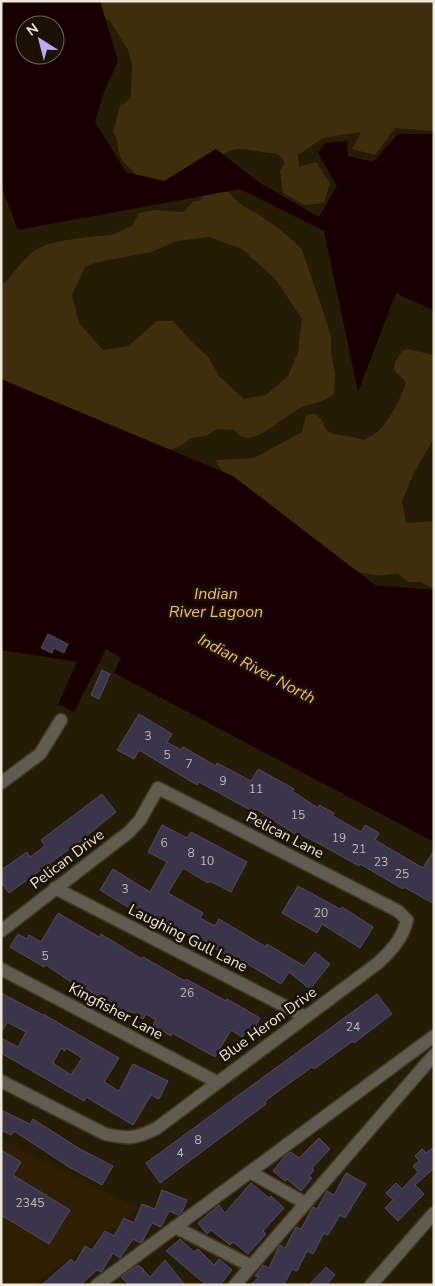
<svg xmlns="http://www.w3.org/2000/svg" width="435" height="1286" viewBox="0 0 435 1286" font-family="'Nunito Sans',sans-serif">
<rect width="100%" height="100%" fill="#261b04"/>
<path fill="#2e1f01" d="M1 1139 140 1209 32 1285H1Z"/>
<path fill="#3f2e0b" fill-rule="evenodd" d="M93 1H434V131L395 128 375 155 352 149 361 132 323 138 298 155 299 167 316 162 330 183 324 203 304 205 283 193 280 171 285 162 278 154 272 153C256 153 231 142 221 158L173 185 133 177 134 173C130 167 123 164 120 156 117 147 119 141 113 132L120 105 125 103 131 96 132 64 128 50 110 21 95 13Z
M223 189C231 193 234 199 241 204 247 210 257 213 264 218 275 226 295 240 302 250L320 302 331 336V353L335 374 334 394C321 404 311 403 298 409 284 417 262 438 247 438 241 438 237 434 234 430L218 429 205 436 191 438 179 447 167 451 1 408V283H5C14 272 26 256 37 249 52 240 89 237 107 235 115 235 124 229 132 226L139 213 156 210 183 212 194 201H199L203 196ZM209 237 242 249 276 280 302 319 298 352 288 376 266 395 244 399 219 376 209 358 191 341 173 321H157L128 346 103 350 79 323 72 295 85 267 98 262 151 252 177 241Z
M407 349 434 355V438L414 473 402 501 406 523 434 521V589L420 582H408L398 573C381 577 368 575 352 570L225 476 215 460 254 458 302 432 306 416 314 413 321 419 327 431C339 437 352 435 364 440 369 437 374 435 378 431 389 422 402 396 406 382L394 370 395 362 402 351Z"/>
<path fill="#190000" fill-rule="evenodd" d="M1 1H100L118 61 104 92 95 122 126 172 164 181 216 149 260 183 319 217 337 186 318 153 325 143 347 141 348 156 373 162 398 134H434V311L396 293 358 392 324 231 240 189 18 230 1 185ZM25 25H55V55H25Z
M1 379 233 476 375 585 434 590V842L114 673 121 658 106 649 74 712 58 704 77 662 1 650Z"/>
<path fill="#3b354c" stroke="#514b63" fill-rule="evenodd" d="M48 634 68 644 64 653 54 648 52 653 41 648Z
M102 670 110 674 99 699 91 695Z
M139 714 172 734 167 742 181 750 183 747 216 766 217 763 251 781 258 769 294 789 292 791 318 808 319 805 334 813 333 816 361 832 365 825 379 833 375 840 423 868 434 850V904L404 887 403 889 360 864 359 866 318 843 295 832V834L256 809 254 812 199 782 197 785 139 750 134 759 117 750Z
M102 794 116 812 79 842 9 893 1 882V870L27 852 30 857 45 846 41 840Z
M162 825 187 838 191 832 247 862 231 892 210 881 208 883 183 868 168 893 203 913 200 918 215 926 219 919 266 947 267 944 304 966 315 952 330 964 310 989 289 972 281 984 241 960 239 963 198 938 196 940 133 906 131 909 100 890 113 869 150 892 167 862 148 852Z
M298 886 340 909 342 907 373 927 360 948 322 924 317 933 282 913Z
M58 913 99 937 101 934 142 959 143 957 185 981 186 979 226 1001 227 999 260 1018 251 1034 246 1031 242 1037 231 1030 215 1057 172 1033 171 1036 153 1025 156 1020 146 1014 143 1019 130 1011 128 1014 86 989 84 991 46 965 44 967 10 947 18 934 27 939 29 935 41 942Z
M1 993 43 1015V1014L119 1058 104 1082 119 1091 133 1064 168 1081 159 1099 151 1095 133 1125 86 1097 84 1101 1 1053V1038L18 1047 26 1032 7 1022 1 1034ZM61 1048 65 1051 66 1048 82 1058 71 1075 53 1063Z
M377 994 392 1014 354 1043 353 1041 314 1069 312 1067 265 1101 266 1104 160 1183 146 1163Z
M1 1110 30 1124 33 1119 80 1149 113 1166 102 1185 69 1167 14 1131 11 1135 1 1130Z
M319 1138 330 1149 312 1168 314 1170 309 1176 312 1178 301 1191 287 1179 285 1181 273 1171 284 1157 291 1152 299 1158Z
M434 1147V1168L415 1185 424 1194 398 1221 385 1208 393 1200 386 1193 396 1183 402 1189 418 1172 413 1166 419 1161 415 1156 422 1149 426 1153Z
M1 1150 21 1162 13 1175 70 1210 49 1244 1 1215Z
M346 1173 366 1184 345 1218 340 1215 328 1235 324 1233 313 1254 307 1251 297 1271 292 1269 284 1285H250L259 1277 255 1276 263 1265 269 1268 279 1246 280 1245 285 1248 296 1227 301 1229 313 1207 317 1209 327 1191 334 1195Z
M251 1183 269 1198 271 1196 284 1208 263 1231 266 1234 248 1254 233 1242 230 1245 211 1230 207 1234 198 1223 219 1205 225 1213Z
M162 1190 187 1200 182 1212 178 1215 169 1211 161 1227 152 1223 142 1242 140 1243 133 1239 120 1258 113 1253 102 1271 101 1272 97 1270 80 1285H42L71 1259 75 1263 85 1246 92 1250 105 1231 114 1236 124 1218 134 1223 142 1204 155 1209Z
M180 1239 194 1252 198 1249 214 1265 219 1259 232 1270 220 1285H206L166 1251Z
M165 1260 185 1285H129L121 1277 138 1265 144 1270 142 1273 144 1271 150 1277Z
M326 1267 335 1275 326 1285H309Z"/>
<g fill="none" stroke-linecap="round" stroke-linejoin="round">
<g stroke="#423822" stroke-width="15">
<path id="minor" d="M1 783 40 754 61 720
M55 888 306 1017
M1 931 129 832 140 820 158 788 398 911 407 920C403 938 391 951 378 963L157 1128C136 1139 127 1139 105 1134L1 1081
M1 969 217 1082
M250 1172 305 1203
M175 1227 251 1266
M97 1285 434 1036
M235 1285 434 1055
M371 1285 434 1213"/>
</g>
<use href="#minor" stroke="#615b50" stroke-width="12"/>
</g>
<g text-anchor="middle" stroke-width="5" stroke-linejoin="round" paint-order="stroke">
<g font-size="12" fill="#c2bab6">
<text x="148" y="740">3</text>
<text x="167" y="759">5</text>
<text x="189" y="768">7</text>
<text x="223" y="785">9</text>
<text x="256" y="793">11</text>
<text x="298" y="819">15</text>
<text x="339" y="842">19</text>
<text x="164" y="847">6</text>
<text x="359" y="853">21</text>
<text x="191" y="857">8</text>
<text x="207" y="865">10</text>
<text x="381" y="866">23</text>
<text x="402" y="878">25</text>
<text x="125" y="893">3</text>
<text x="321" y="917">20</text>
<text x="45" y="960">5</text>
<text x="187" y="997">26</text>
<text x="353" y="1031">24</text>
<text x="198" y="1144">8</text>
<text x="180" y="1157">4</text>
<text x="30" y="1207">2345</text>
</g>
<g font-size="15" fill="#efe7d9" stroke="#1c1100">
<text transform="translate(285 835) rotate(27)" y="5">Pelican Lane</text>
<text transform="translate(67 859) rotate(-37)" y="5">Pelican Drive</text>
<text transform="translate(188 938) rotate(27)" y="5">Laughing Gull Lane</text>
<text transform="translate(116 1011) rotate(28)" y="5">Kingfisher Lane</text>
<text transform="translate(268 1024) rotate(-36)" y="5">Blue Heron Drive</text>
</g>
<g font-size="16" font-style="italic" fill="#fbc045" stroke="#1c1100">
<text x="216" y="599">Indian<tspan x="216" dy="18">River Lagoon</tspan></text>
<text transform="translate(257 668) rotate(28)" y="6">Indian River North</text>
</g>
</g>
<rect width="435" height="1286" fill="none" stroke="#efe7d9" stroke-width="5"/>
<g transform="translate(40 40) rotate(324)"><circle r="24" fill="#1c1100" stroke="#706757"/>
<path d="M0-4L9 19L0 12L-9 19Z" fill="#bda9f5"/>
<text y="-8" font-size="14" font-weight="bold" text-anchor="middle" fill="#efe7d9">N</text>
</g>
</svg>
